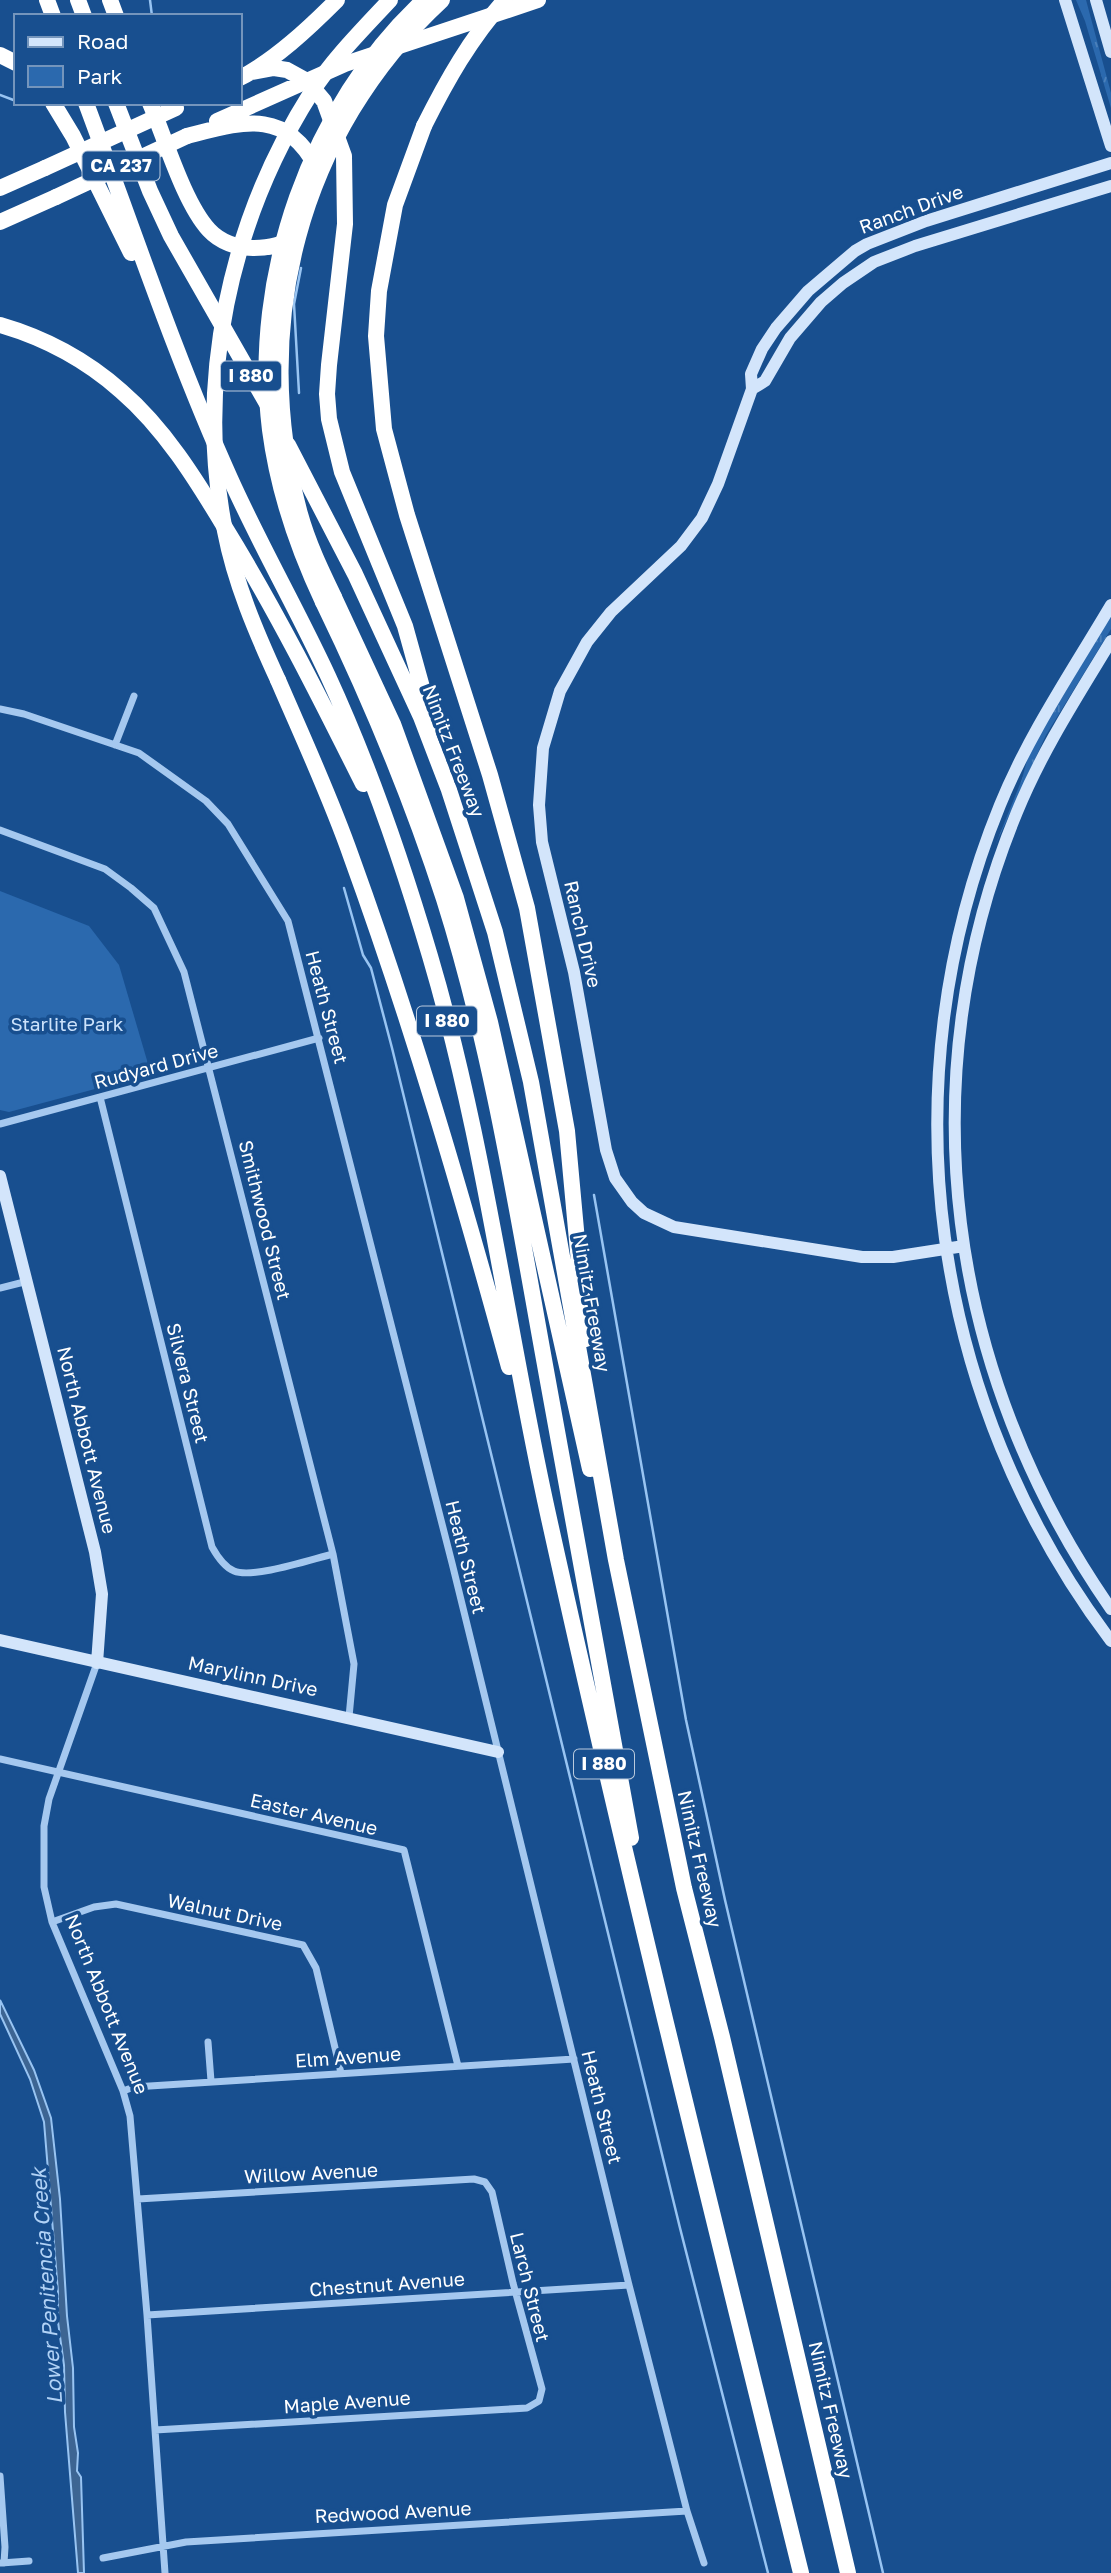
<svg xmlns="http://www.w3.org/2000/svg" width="1111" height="2573" viewBox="0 0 1111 2573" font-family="'Golos Text',sans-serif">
<defs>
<pattern id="grass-tufts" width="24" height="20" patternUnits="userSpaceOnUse" patternTransform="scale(1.75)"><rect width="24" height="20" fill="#2b69ae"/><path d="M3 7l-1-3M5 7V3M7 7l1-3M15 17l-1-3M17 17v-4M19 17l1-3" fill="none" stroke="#4b80ba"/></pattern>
</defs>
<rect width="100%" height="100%" fill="#184f8f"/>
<path fill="url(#grass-tufts)" d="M1076 0H1086L1111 93V108L1085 21Z
M1111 615V629L1046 735 995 846 1022 779 1029 753Z"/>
<path fill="#2b69ae" d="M0 891 89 926 119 965 151 1074 9 1112 0 1110Z"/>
<path fill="#3d6593" stroke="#98c4f2" stroke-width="2" d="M0 2000 34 2070 51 2118 60 2199 67 2316 73 2368 74 2427 78 2453 77 2471 81 2477 84 2573H78L65 2412 64 2365 58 2322V2292L44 2122 30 2079 0 2014Z"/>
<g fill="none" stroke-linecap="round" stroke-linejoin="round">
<path stroke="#98c4f2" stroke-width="2.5" d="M150 0 152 16
M0 95 16 101
M23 103 26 104
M299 393 294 304 301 268
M344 888 363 955 371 968 392 1048 680 2228 768 2573
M594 1195 686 1720 725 1900 883 2573"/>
<path stroke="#a5c8ef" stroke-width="7" d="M0 709 24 714 139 753 206 801 228 824 288 921 452 1563 629 2285 687 2511 704 2563
M115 745 134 696
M0 830 105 869 131 888 154 908 184 972 333 1554 354 1664 349 1717
M100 1097 212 1547C217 1556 224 1567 234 1571 253 1579 312 1559 333 1554
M0 1124 319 1038
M0 1288 28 1281
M97 1663 49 1799 44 1826V1887L52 1922 123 2091 130 2116 147 2315 165 2573
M0 1759 404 1850 458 2066
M52 1922 94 1907 116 1904 303 1945 316 1968 341 2073
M208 2042 211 2081
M123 2091 134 2087 574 2059
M138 2199 474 2179 485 2182 492 2192 513 2283 542 2389 539 2401 527 2408 155 2430
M147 2315 629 2285
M0 2476 5 2547 4 2563
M103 2558 186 2542 687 2511
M1 2563 29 2561"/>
<path stroke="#d3e5fb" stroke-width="12" d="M1065 0 1111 146
M1096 0 1111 52
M752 389 765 381 790 338 821 302 843 283 874 262 915 246 1111 186
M1111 605C1072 671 1029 734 1000 805 886 1084 930 1401 1111 1641
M1111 641C1077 697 1042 751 1017 812 906 1080 947 1374 1111 1609
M0 1176 95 1552 102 1594 97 1663
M964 1246 893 1257H862L674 1227 644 1213 632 1202 615 1178 606 1150 574 972 542 842 539 805 543 748 560 691 587 642 611 612 681 546 702 518 718 484 752 389 751 374 762 349 776 328 808 291 855 251 867 244 926 221 1111 163
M0 1640 498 1752"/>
<path stroke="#fff" stroke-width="16" d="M47 0 53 16
M78 0 84 16
M110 0 116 16
M0 55 16 63
M252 72 274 68 287 70 307 81 324 101 344 156 345 224 329 365 327 394 329 419 342 472 405 626 433 727
M240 78C275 60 309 28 337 0
M53 103 73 136 131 253
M86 103C133 229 175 356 230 478 260 545 297 609 328 676 369 765 402 861 430 956 484 1138 507 1329 548 1514 626 1868 714 2221 801 2573
M116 103 150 191 171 236 270 409
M150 103C165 138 184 203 209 230 220 242 237 248 253 248 267 248 282 246 293 237
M217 121 345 64 538 0
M424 126 395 205 379 291 376 336 384 429 407 515 490 775 527 908 567 1131 586 1339
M187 136C242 122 285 107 317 168
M0 188 45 168
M0 222 56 197
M0 325C45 338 86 360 121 391 164 428 195 478 224 526 276 610 319 696 363 784
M288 445 355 574 421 717 449 790 495 932 531 1082 616 1560 684 1888 722 2037 848 2573
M334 597 393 724 456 898 490 1022 590 1469
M323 602C370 699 411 797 444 899 493 1054 518 1217 547 1376 575 1530 603 1684 631 1838
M278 680C303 738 330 796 351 856 412 1024 462 1195 509 1367"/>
<path stroke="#fff" stroke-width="16" d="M424 126C446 82 471 37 505 0
M45 168 176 108
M56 197 187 136
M334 597C321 570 308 543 300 514 249 327 299 132 442 0
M323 602C297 547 278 491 270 430 251 276 310 106 424 0
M278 680C256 632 235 583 225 531 195 382 230 221 311 93 333 59 362 30 390 0"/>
</g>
<g text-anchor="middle" stroke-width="7" stroke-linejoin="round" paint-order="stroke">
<g fill="#184f8f" stroke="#bacadd" stroke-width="2">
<rect x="82.5" y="151.5" width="77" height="29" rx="5"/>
<rect x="221" y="361.5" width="60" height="29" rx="5"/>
<rect x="417" y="1006.5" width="60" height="29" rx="5"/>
<rect x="574" y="1749.5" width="60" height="29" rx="5"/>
</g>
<g font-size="18" font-weight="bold" fill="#fff">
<text x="121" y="172">CA 237</text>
<text x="251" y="382">I 880</text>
<text x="447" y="1027">I 880</text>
<text x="604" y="1770">I 880</text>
</g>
<g font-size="19" fill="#fff" stroke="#184f8f">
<text transform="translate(911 209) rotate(-20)" y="7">Ranch Drive</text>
<text transform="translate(454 751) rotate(69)" y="7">Nimitz Freeway</text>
<text transform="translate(583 934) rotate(77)" y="7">Ranch Drive</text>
<text transform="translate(327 1007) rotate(75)" y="7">Heath Street</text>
<text transform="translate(156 1066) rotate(-15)" y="7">Rudyard Drive</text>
<text transform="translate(265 1220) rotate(76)" y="7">Smithwood Street</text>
<text transform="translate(592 1303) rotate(80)" y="7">Nimitz Freeway</text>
<text transform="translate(188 1383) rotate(76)" y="7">Silvera Street</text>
<text transform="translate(87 1440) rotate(76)" y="7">North Abbott Avenue</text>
<text transform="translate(466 1557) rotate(76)" y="7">Heath Street</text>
<text transform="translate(253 1676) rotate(12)" y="7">Marylinn Drive</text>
<text transform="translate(314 1814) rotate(13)" y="7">Easter Avenue</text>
<text transform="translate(700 1859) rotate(77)" y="7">Nimitz Freeway</text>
<text transform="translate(225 1912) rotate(12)" y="7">Walnut Drive</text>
<text transform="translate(107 2004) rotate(68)" y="7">North Abbott Avenue</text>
<text transform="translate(348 2057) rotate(-4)" y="7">Elm Avenue</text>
<text transform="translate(602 2107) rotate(76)" y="7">Heath Street</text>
<text transform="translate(311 2173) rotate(-3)" y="7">Willow Avenue</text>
<text transform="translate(387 2284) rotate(-4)" y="7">Chestnut Avenue</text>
<text transform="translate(530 2287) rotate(76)" y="7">Larch Street</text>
<text transform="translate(347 2402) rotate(-4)" y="7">Maple Avenue</text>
<text transform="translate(831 2410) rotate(77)" y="7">Nimitz Freeway</text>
<text transform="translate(393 2512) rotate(-3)" y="7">Redwood Avenue</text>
</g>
<g font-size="19" fill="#cce2fb" stroke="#184f8f">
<text x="67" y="1031">Starlite Park</text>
</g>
<g font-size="21" font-style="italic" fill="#b1d2f6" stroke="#184f8f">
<text transform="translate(47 2286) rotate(-94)" y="7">Lower Penitencia Creek</text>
</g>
</g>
<rect x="14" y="14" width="228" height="91" fill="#184f8f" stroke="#7495bc" stroke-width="2"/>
<rect x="28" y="37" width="35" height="10" fill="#d3e5fb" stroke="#7495bc" stroke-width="2"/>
<text x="77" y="49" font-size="21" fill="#ffffff">Road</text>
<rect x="28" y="66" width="35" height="21" fill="#2b69ae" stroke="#7495bc" stroke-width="2"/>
<text x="77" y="84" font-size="21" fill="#ffffff">Park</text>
</svg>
